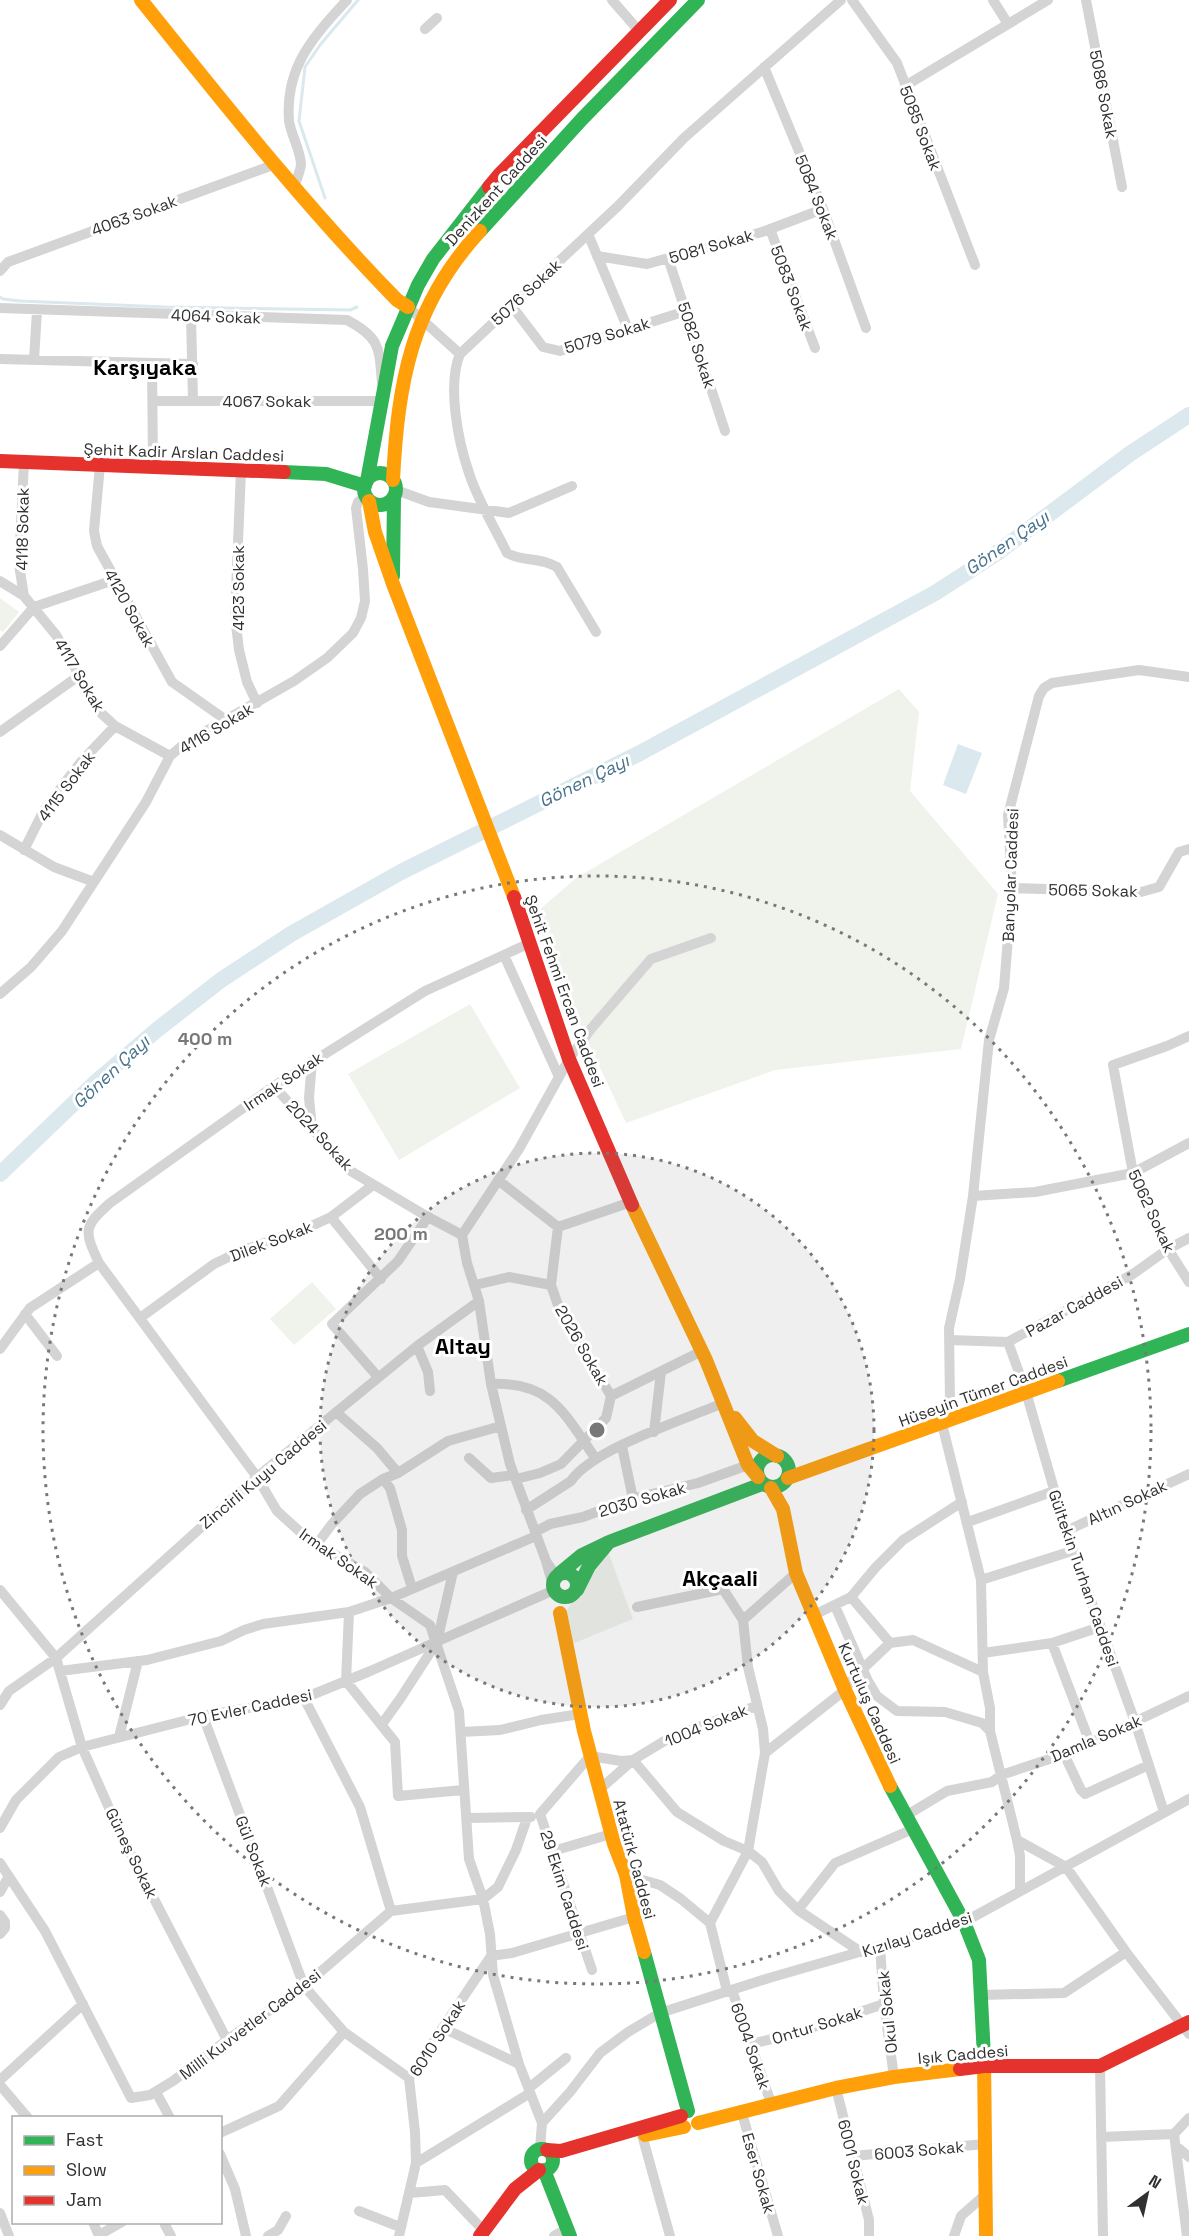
<svg xmlns="http://www.w3.org/2000/svg" width="1189" height="2236" viewBox="0 0 1189 2236" font-family="'Space Grotesk',sans-serif">
<rect width="100%" height="100%" fill="#fff"/>
<path fill="#f0f3ec" d="M0 598 19 612 3 632 0 630Z
M899 689 919 712 910 791 998 894 961 1049 775 1070 626 1123 530 918 576 878Z
M470 1004 520 1088 399 1160 348 1074Z
M312 1282 336 1309 294 1345 270 1319Z
M607 1549 633 1619 572 1644 565 1613Z"/>
<path fill="#dbe8ee" d="M958 744 982 753 966 794 943 785Z"/>
<g fill="none" stroke-linecap="round" stroke-linejoin="round">
<path stroke="#dbe8ee" stroke-width="3" d="M325 198 299 121 305 67 320 45 358 0
M0 297 3 299 20 301 166 307 350 310 357 307"/>
<path stroke="#dbe8ee" stroke-width="16" d="M0 1174 97 1081 158 1029 221 980 291 934 401 872 640 753 935 593 997 553 1131 453 1189 415"/>
<path stroke="#d4d4d4" stroke-width="10" d="M612 0 639 31
M852 0 897 63 975 265
M993 0 1008 24
M1086 0 1122 187
M425 29 437 18
M764 67 823 209 866 328
M905 86 1048 0
M294 187C296 181 300 172 301 165 301 151 291 135 289 121 285 67 313 37 347 0
M770 229 815 348
M588 234 628 329
M597 256 647 264 762 232 823 209
M668 258 725 431
M0 271 8 262 273 165
M511 305 543 347 560 351 686 311
M408 307 460 354
M0 308 347 320C381 338 379 348 382 383
M191 316 193 401
M0 359 193 364
M34 360 37 311
M152 363 153 467
M153 401H381
M24 462 19 565 24 596
M100 465 94 531 97 546 172 682 226 720
M241 470 235 616 239 650 247 682 257 703
M396 490 429 502 509 513 572 486
M0 581 24 596 56 635 101 713 115 726 170 756
M596 632 557 567C541 557 523 562 507 553 495 528 477 499 469 473 458 441 447 385 460 354L618 206 684 138 841 0
M0 646 34 607 114 580
M0 732 80 675
M0 835 54 867 94 882
M24 850 44 810 80 763 115 726
M1012 888 1141 892 1159 887 1179 852 1189 849
M530 943 425 991 274 1086 110 1203C83 1227 84 1231 99 1263L257 1477 277 1511 308 1539 365 1572 391 1598 430 1625 459 1711 469 1859 483 1899 490 1934 493 1975 519 2064 542 2123 540 2149
M504 955 559 1077
M0 994 31 967 62 931 146 802 170 756 183 745 199 735 294 681 327 658 353 633 361 618 365 601 363 569 356 508 358 502 366 496
M1189 1036 1167 1046 1113 1065 1133 1173 1168 1249 1189 1282
M274 1086 349 1170 428 1217 462 1235
M312 1128 309 1098 312 1061
M498 1180 558 1227 551 1285 559 1308 611 1396
M973 1196 1035 1192 1133 1173 1189 1143
M331 1217 381 1279
M558 1227 631 1202
M475 1285 509 1277 551 1285
M25 1314 57 1356
M140 1318 214 1264 241 1251 307 1228 331 1217 373 1185
M949 1340 1008 1342 1133 1274 1168 1249 1189 1238
M1008 1342 1026 1392 1066 1531 1135 1722 1164 1812
M417 1346 428 1372 430 1391
M0 1349 30 1308 99 1263
M378 1377 332 1324 398 1261 428 1217
M491 1384C552 1381 565 1415 596 1459
M611 1396 702 1351
M336 1412 377 1448 398 1473
M654 1432 661 1372
M622 1446 633 1499
M469 1458 491 1478 514 1475
M383 1479 390 1488 402 1530V1556L412 1588
M516 1479 540 1473 561 1464 606 1418 611 1396
M526 1510 571 1481C592 1449 686 1419 723 1403
M968 1522 1054 1491
M1066 1531 1189 1474
M535 1532 550 1524 583 1517 631 1499 698 1483 748 1465
M317 1544 332 1524 360 1494 383 1479 398 1473 448 1441 501 1426
M546 1561 510 1464 491 1384 479 1301 467 1263 462 1235 519 1149 569 1059 590 1030 651 959 711 938
M981 1580 1072 1551
M553 1586 546 1561 556 1576
M0 1590 56 1658 82 1747 121 1835 227 2040
M851 1597 890 1643 913 1640 983 1672
M835 1606 868 1681 877 1696 897 1711 945 1712 982 1723 990 1731
M637 1607 723 1589 743 1620 748 1667 763 1729 765 1753 748 1851 710 1923 727 1991
M349 1612 346 1681 395 1742 398 1796 463 1790
M814 1615 851 1597 876 1567 903 1540 962 1502
M743 1620 796 1573
M1052 1643 1090 1743
M983 1653 1052 1643 1100 1627
M60 1671 147 1660 221 1641 244 1630 263 1624 349 1612 391 1598 536 1536
M0 1705 9 1691 56 1658 257 1477 417 1346 479 1301
M203 1716 304 1986 344 2032 409 2078
M382 1724 400 1699 437 1642 453 1572
M461 1732 500 1730 541 1720 580 1714
M119 1737 138 1661
M765 1753 845 1690 853 1678 890 1643
M1064 1754 1081 1790 1085 1794 1149 1765
M599 1790 633 1760 671 1737 756 1706
M540 1814 590 1756 621 1761 633 1760 677 1812 724 1841 748 1851 762 1862 779 1891 798 1910 861 1952
M540 1814 592 1970
M907 1815 947 1791 992 1782 1001 1775 1071 1752 1189 1696
M468 1818 531 1817
M0 1828 16 1800 59 1757 82 1747 203 1716 304 1698 368 1672 554 1590
M1017 1840 1066 1867 1126 1952 1189 2034
M553 1851 611 1834
M0 1863 45 1931 131 2098 150 2095 173 2081 227 2040 304 1986 391 1911 360 1807 304 1698
M626 1875 660 1885 681 1899 710 1923
M1020 1891V1856L1017 1840 990 1731V1708L983 1672 981 1580 942 1424 950 1403 949 1328 960 1279 973 1196 989 1040 1004 988 1012 888 1008 815 1039 696 1044 688 1052 683 1139 670 1189 677
M0 1892 9 1876
M798 1910 835 1863 913 1829
M391 1911 483 1899 498 1887 516 1850 527 1818
M0 1915 5 1922V1928L0 1934
M880 1947 884 2004 894 2077
M491 1956 512 1953 634 1917
M732 1990 771 2103
M981 1995 1064 1993 1126 1952
M443 2028 519 2064
M751 2044 789 2035 884 2004
M1100 2066 1103 2236
M0 2080 83 2004
M0 2085 28 2118
M529 2088 566 2058
M836 2088 869 2220V2236
M156 2092 170 2118
M741 2110 778 2236
M542 2123 570 2092 600 2053 628 2032 660 2013 769 1978 964 1922 1189 1799
M220 2133 279 2106 344 2032
M1174 2134 1187 2236
M642 2135 670 2236
M1101 2137 1174 2134 1189 2118
M1176 2146 1189 2157
M220 2154 235 2189 246 2236
M853 2156 985 2144
M416 2163 530 2093
M410 2193 445 2190 484 2231
M359 2211 400 2227
M0 2213 9 2236
M93 2222 99 2236
M165 2225 171 2236
M99 2235 122 2222
M268 2236 278 2230 286 2216
M399 2236 416 2163 415 2132 409 2078 491 1956
M554 2236 567 2229
M954 2236 961 2216 986 2194"/>
<path stroke="#30b455" stroke-width="14" d="M480 231 582 119 698 0
M284 472 326 474 365 486
M364 489a16 16 0 1 1 32 0a16 16 0 1 1-32 0Z
M367 481 392 346 418 285 433 259 489 187
M393 576 394 497
M1058 1381 1189 1334
M757 1471a16 16 0 1 1 32 0a16 16 0 1 1-32 0Z
M609 1542 762 1484
M553 1585a12 12 0 1 1 24 0a12 12 0 1 1-24 0Z
M559 1574 582 1555 609 1542 589 1566 577 1590
M890 1786 964 1922 979 1960 984 2057
M644 1952 688 2111
M531 2160a11 11 0 1 1 22 0a11 11 0 1 1-22 0Z
M544 2170 570 2236"/>
<path stroke="#ff9f0a" stroke-width="14" d="M141 0C224 103 304 205 397 300L408 307
M393 480C398 382 411 306 480 231
M369 501 375 532 393 584 514 897
M632 1205 706 1360 748 1465 758 1477
M735 1418 753 1441 777 1456
M788 1478 1058 1381
M771 1488 783 1509 796 1573 845 1690 890 1786
M560 1613 584 1731 614 1844 626 1875 634 1917 644 1952
M984 2057 986 2236
M698 2123 836 2088 894 2077 960 2069
M645 2135 684 2127"/>
<path stroke="#e5322d" stroke-width="14" d="M489 187 499 175 670 0
M0 461 284 472
M514 897 569 1059 632 1205
M960 2069 984 2066H1100L1189 2022
M547 2150 561 2151 681 2116
M480 2236 515 2189 539 2170"/>
</g>
<circle cx="597" cy="1430" r="277" fill="#787878" fill-opacity=".12"/>
<g fill="none" stroke="#787878" stroke-width="3" stroke-dasharray="3 6">
<circle cx="597" cy="1430" r="277"/>
<circle cx="597" cy="1430" r="554"/>
</g>
<g text-anchor="middle" stroke-width="6" stroke-linejoin="round" paint-order="stroke">
<g font-size="16" fill="#303030" stroke="#fff">
<text transform="translate(1104 94) rotate(79)" y="6">5086 Sokak</text>
<text transform="translate(921 128) rotate(69)" y="6">5085 Sokak</text>
<text transform="translate(496 190) rotate(-48)" y="6">Denizkent Caddesi</text>
<text transform="translate(817 197) rotate(68)" y="6">5084 Sokak</text>
<text transform="translate(134 215) rotate(-20)" y="6">4063 Sokak</text>
<text transform="translate(711 246) rotate(-16)" y="6">5081 Sokak</text>
<text transform="translate(792 288) rotate(69)" y="6">5083 Sokak</text>
<text transform="translate(526 292) rotate(-43)" y="6">5076 Sokak</text>
<text transform="translate(216 316) rotate(2)" y="6">4064 Sokak</text>
<text transform="translate(607 335) rotate(-17)" y="6">5079 Sokak</text>
<text transform="translate(697 345) rotate(72)" y="6">5082 Sokak</text>
<text x="267" y="407">4067 Sokak</text>
<text transform="translate(184 452) rotate(2)" y="6">Şehit Kadir Arslan Caddesi</text>
<text transform="translate(22 529) rotate(-89)" y="6">4118 Sokak</text>
<text transform="translate(238 588) rotate(-90)" y="6">4123 Sokak</text>
<text transform="translate(130 608) rotate(61)" y="6">4120 Sokak</text>
<text transform="translate(80 675) rotate(59)" y="6">4117 Sokak</text>
<text transform="translate(216 728) rotate(-31)" y="6">4116 Sokak</text>
<text transform="translate(66 786) rotate(-53)" y="6">4115 Sokak</text>
<text transform="translate(1010 875) rotate(-88)" y="6">Banyolar Caddesi</text>
<text transform="translate(1093 890) rotate(1)" y="6">5065 Sokak</text>
<text transform="translate(565 991) rotate(70)" y="6">Şehit Fehmi Ercan Caddesi</text>
<text transform="translate(283 1081) rotate(-34)" y="6">Irmak Sokak</text>
<text transform="translate(320 1135) rotate(47)" y="6">2024 Sokak</text>
<text transform="translate(1152 1211) rotate(65)" y="6">5062 Sokak</text>
<text transform="translate(271 1241) rotate(-21)" y="6">Dilek Sokak</text>
<text transform="translate(1074 1306) rotate(-29)" y="6">Pazar Caddesi</text>
<text transform="translate(582 1345) rotate(60)" y="6">2026 Sokak</text>
<text transform="translate(983 1391) rotate(-20)" y="6">Hüseyin Tümer Caddesi</text>
<text transform="translate(263 1474) rotate(-40)" y="6">Zincirli Kuyu Caddesi</text>
<text transform="translate(642 1499) rotate(-16)" y="6">2030 Sokak</text>
<text transform="translate(1127 1502) rotate(-25)" y="6">Altın Sokak</text>
<text transform="translate(339 1558) rotate(35)" y="6">Irmak Sokak</text>
<text transform="translate(1084 1578) rotate(71)" y="6">Gültekin Turhan Caddesi</text>
<text transform="translate(870 1703) rotate(66)" y="6">Kurtuluş Caddesi</text>
<text transform="translate(250 1707) rotate(-12)" y="6">70 Evler Caddesi</text>
<text transform="translate(706 1725) rotate(-22)" y="6">1004 Sokak</text>
<text transform="translate(1096 1738) rotate(-23)" y="6">Damla Sokak</text>
<text transform="translate(254 1851) rotate(69)" y="6">Gül Sokak</text>
<text transform="translate(132 1853) rotate(64)" y="6">Güneş Sokak</text>
<text transform="translate(635 1859) rotate(75)" y="6">Atatürk Caddesi</text>
<text transform="translate(565 1890) rotate(72)" y="6">29 Ekim Caddesi</text>
<text transform="translate(917 1934) rotate(-18)" y="6">Kızılay Caddesi</text>
<text transform="translate(887 2012) rotate(-96)" y="6">Okul Sokak</text>
<text transform="translate(250 2024) rotate(-37)" y="6">Milli Kuvvetler Caddesi</text>
<text transform="translate(817 2025) rotate(-17)" y="6">Ontur Sokak</text>
<text transform="translate(437 2038) rotate(-57)" y="6">6010 Sokak</text>
<text transform="translate(751 2046) rotate(71)" y="6">6004 Sokak</text>
<text transform="translate(963 2054) rotate(-5)" y="6">Işık Caddesi</text>
<text transform="translate(919 2150) rotate(-5)" y="6">6003 Sokak</text>
<text transform="translate(854 2162) rotate(76)" y="6">6001 Sokak</text>
<text transform="translate(759 2173) rotate(74)" y="6">Eser Sokak</text>
</g>
<g font-size="18" font-style="italic" fill="#46728b" stroke="#fff">
<text transform="translate(1007 543) rotate(-35)" y="6">Gönen Çayı</text>
<text transform="translate(584 781) rotate(-26)" y="6">Gönen Çayı</text>
<text transform="translate(111 1072) rotate(-43)" y="6">Gönen Çayı</text>
</g>
<g font-size="22" font-weight="bold" fill="#000" stroke="#fff">
<text x="145" y="375">Karşıyaka</text>
<text x="463" y="1354">Altay</text>
<text x="720" y="1586">Akçaali</text>
</g>
</g>
<circle cx="597" cy="1430" r="9" fill="#787878" stroke="#fff" stroke-width="3"/>
<g font-size="18" text-anchor="middle" font-weight="bold" fill="#787878" stroke="#fff" stroke-width="6" stroke-linejoin="round" paint-order="stroke">
<text x="205" y="1045">400 m</text>
<text x="401" y="1240">200 m</text>
</g>
<rect x="12" y="2116" width="210" height="108" fill="#ffffff" stroke="#acacac" stroke-width="1.5"/>
<rect x="24" y="2136" width="30" height="9" fill="#30b455" stroke="#acacac" stroke-width="1.5"/>
<text x="66" y="2146" font-size="18" fill="#303030">Fast</text>
<rect x="24" y="2166" width="30" height="9" fill="#ff9f0a" stroke="#acacac" stroke-width="1.5"/>
<text x="66" y="2176" font-size="18" fill="#303030">Slow</text>
<rect x="24" y="2196" width="30" height="9" fill="#e5322d" stroke="#acacac" stroke-width="1.5"/>
<text x="66" y="2206" font-size="18" fill="#303030">Jam</text>
<g transform="translate(1147 2194) rotate(33)" stroke="#ffffff" stroke-width="4.5" paint-order="stroke">
<path d="M0-4.5L10 22L0 15L-10 22Z" fill="#303030"/>
<text y="-9" font-size="16" font-weight="bold" text-anchor="middle" fill="#303030">N</text>
</g>
</svg>
